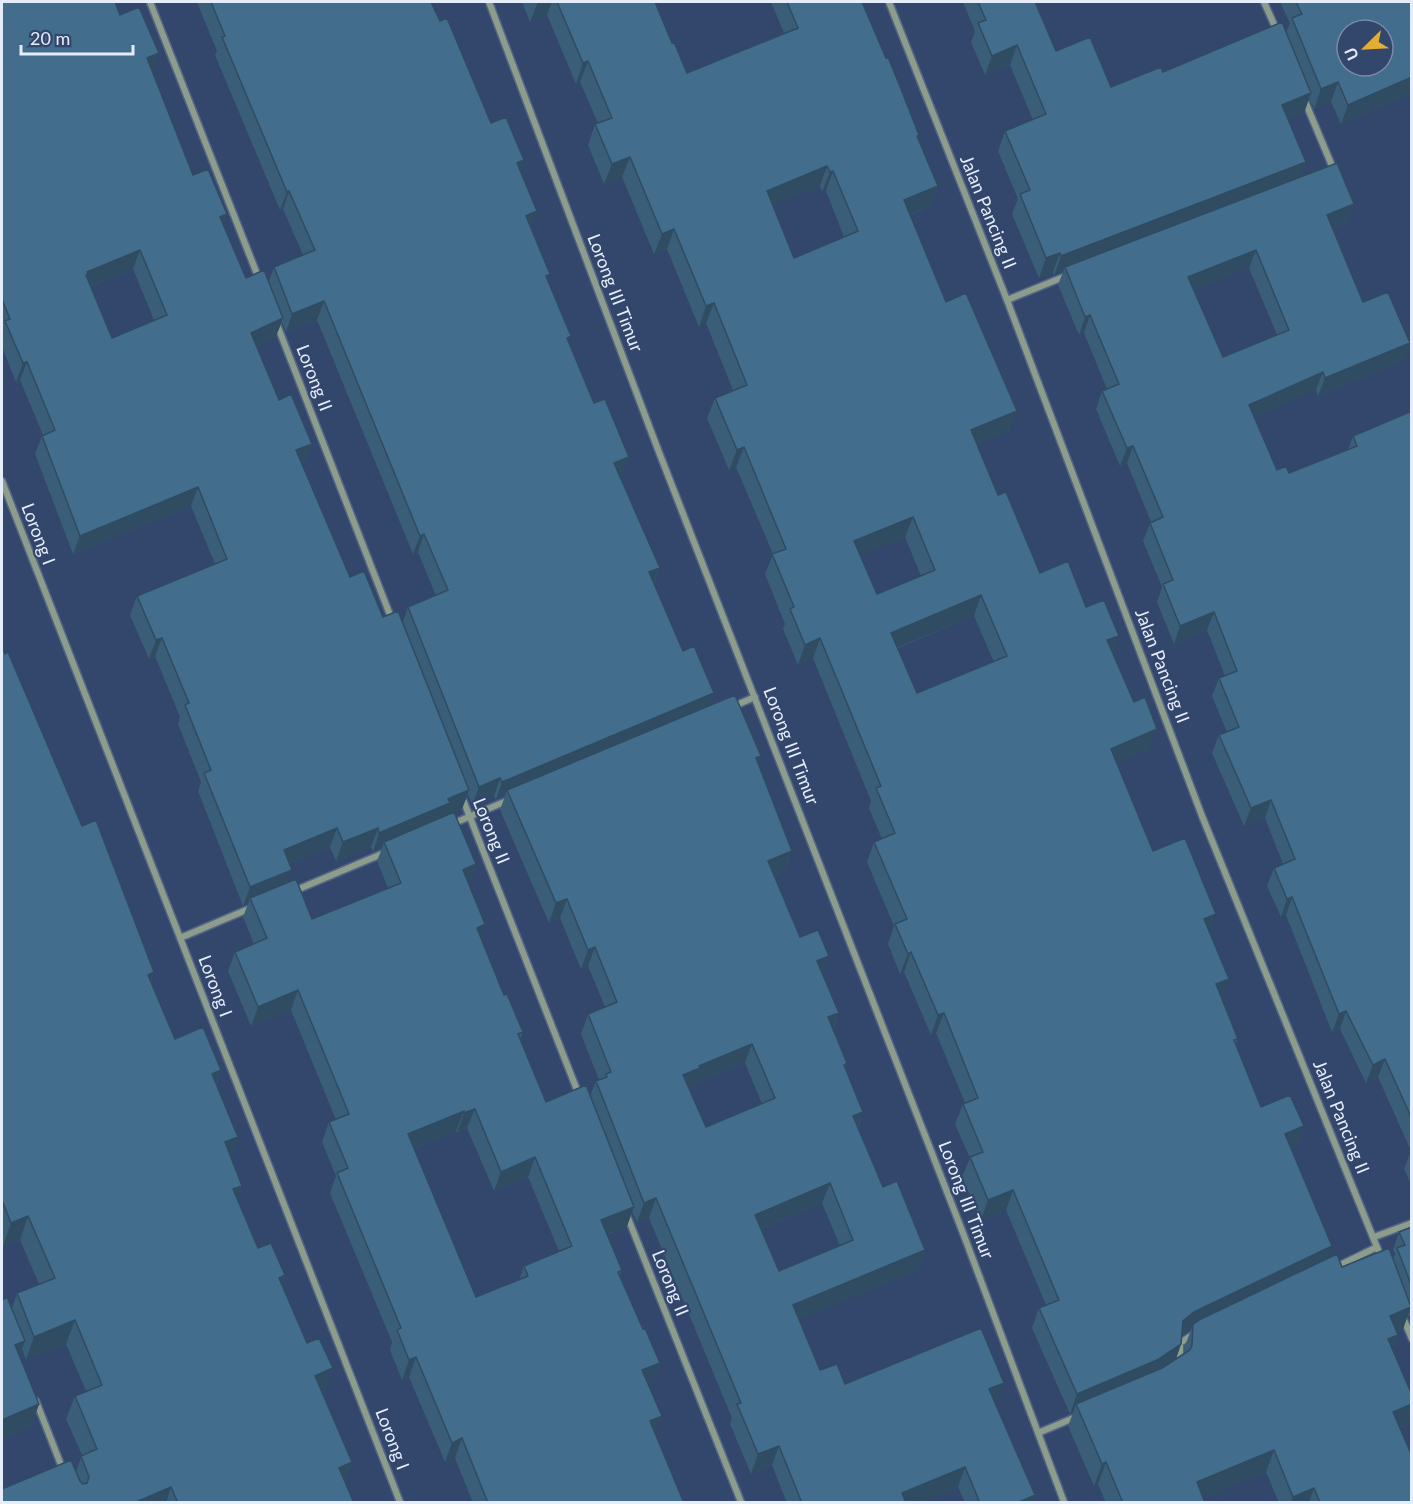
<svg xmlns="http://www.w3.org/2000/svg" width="1413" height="1504" viewBox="0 0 1413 1504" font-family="Lato,sans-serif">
<rect width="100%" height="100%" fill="#33466c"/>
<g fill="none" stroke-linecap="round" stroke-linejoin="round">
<g stroke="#536486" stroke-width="9">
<path id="minor" d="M150 2 259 279
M489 2 657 447 963 1233 1064 1502
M889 2 1007 300 1202 816 1381 1257
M1264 2 1277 31
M1304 99 1335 173
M1007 300 1066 276
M276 322 392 620
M2 481 400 1502
M734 706 755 697
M462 797 579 1095
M452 824 509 800
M294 891 384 853
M180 938 251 908
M626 1213 741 1502
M1374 1237 1412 1223
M1334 1268 1377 1247
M1402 1315 1412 1339
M1180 1364V1343L1194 1334
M36 1401 63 1470
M1038 1433 1076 1417"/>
</g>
<use href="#minor" stroke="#8d9d8c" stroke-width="6"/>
</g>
<path fill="#3a5e78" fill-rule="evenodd" d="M2 2 120 15 152 72 193 175 227 214 223 225 246 278 269 281 274 267 303 255 283 209 280 210 215 55 217 51 197 2H431L440 21 491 123 524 160 520 170 531 228 569 342 594 403 629 457 622 475 620 476 660 568 654 584 683 651 714 693 709 705 758 763 792 851 785 870 774 875 800 937 823 974 839 1013 833 1030 847 1063 845 1068 863 1112 858 1127 883 1187 925 1250 918 1270 799 1319 820 1370 845 1384 997 1403H995L1035 1495 1032 1503H965L958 1487 919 1503H787L772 1465 751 1474 730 1424 732 1418 649 1218 637 1222 632 1212 627 1226 607 1235 622 1270 620 1275 643 1329 660 1363 653 1382 648 1384 662 1416 655 1433 684 1503H473L455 1458 445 1462 409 1377 402 1380 390 1350 392 1342 330 1193 336 1176 322 1142 329 1122 336 1120 291 1010 251 1026 228 971 235 952 254 944 243 917 248 904 243 906 198 791 201 782 178 724 180 717 155 656 149 659 130 615 137 596 215 564 191 506 73 554 35 454 42 436 43 435 20 380 16 382 2 347ZM133 269 154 320 112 338 91 287ZM317 320 413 554 418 552 436 596 408 607 403 622 383 617 350 577 302 463 305 462 312 444 279 400 256 346 276 336 282 322 286 332ZM468 794 472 805 494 796 496 800 505 796 500 810 549 923 560 918 581 969 588 966 605 1007 588 1014 581 1034 599 1080 596 1081 590 1096 546 1102 520 1039 523 1032 504 995 480 937 485 924 469 884 476 864 454 812 462 809ZM330 847 336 861 371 847 373 852 382 848 377 861 388 888 312 919 287 882 289 864ZM745 1063 762 1104 706 1127 689 1089 693 1087 694 1084ZM467 1128 494 1191 528 1177 559 1251 524 1266 519 1280 476 1297 414 1149 456 1131 457 1133ZM822 1203 840 1246 779 1271 761 1229Z
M522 2H655L672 43 687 73 784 33 771 2H862L938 186 930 206 910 215 946 302 1010 431 977 444 998 495 1040 573 1086 607 1113 653 1150 749 1117 763 1153 851 1209 933 1222 999 1238 1039 1236 1045 1261 1107 1304 1126 1296 1147 1291 1149 1327 1258 1342 1267 1393 1259 1395 1254 1393 1250 1399 1232 1412 1227V1323L1408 1314 1403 1329 1396 1332 1398 1335 1392 1350 1412 1395V1413L1407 1425 1400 1428 1412 1503H1279L1266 1472 1203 1498 1205 1503H1106L1098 1484 1094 1486 1068 1426 1073 1413 1070 1414 1032 1328 1039 1308 1046 1305 1006 1210 981 1220 962 1177 970 1158 955 1124 963 1104 965 1103 936 1033 931 1035 904 972 900 974 888 944 894 926 867 862 874 842 882 839 869 808 871 801 813 658 798 665 783 629 785 624 765 574 773 554 736 467 729 470 707 418 715 398 733 390 706 323 699 327 667 249 654 254 622 177 604 184 588 145 595 124 598 123 580 82 576 84 547 15 530 22ZM820 186 822 192 826 191 844 237 794 258 773 205ZM905 537 921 576 877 594 860 555ZM974 616 994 662 917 693 898 648ZM1191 1330 1185 1346V1353L1176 1359 1181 1344 1182 1336Z
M963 2H1038H1036L1056 51 1111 87 1286 33 1290 23 1280 2H1412V93L1341 124 1331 102 1314 109 1309 98 1304 113 1288 119 1306 162 1300 177 1354 204 1347 222 1333 228 1363 302 1410 343 1403 361 1318 396 1316 390 1255 417 1277 470 1289 473 1348 449 1353 436 1412 411V1186L1404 1169 1411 1151 1378 1077 1366 1083 1340 1029 1332 1032 1286 915 1281 917 1267 886 1274 868 1283 864 1265 818 1244 826 1212 753 1219 735 1227 732 1212 696 1219 678 1225 676 1207 630 1174 644 1157 602 1162 587 1143 541 1150 523 1151 522 1127 463 1120 466 1096 409 1102 391 1107 389 1084 333 1079 335 1058 285 1063 272 1054 276 1053 272 1039 278 1012 214 1018 199 998 151 1005 131 1033 120 1010 65 985 75 971 42 975 31ZM1249 268 1277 335 1223 357 1194 290Z
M2 646 5 654 8 652 82 826 96 820 154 972 151 981 175 1039 203 1027 221 1070 216 1085 238 1137 231 1157 242 1186 237 1199 258 1248 271 1243 285 1275 282 1284 307 1343 319 1338 333 1368 324 1391 322 1392 352 1462 345 1482 354 1503H2V1489L71 1460 76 1471 82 1455 66 1419 75 1396 86 1391 66 1344 26 1360 22 1349 19 1356 39 1404 31 1427 2 1439V1300L7 1297 12 1308 17 1293 39 1284 20 1240 3 1246 2 1243Z"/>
<path fill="#2f4c62" d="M538 2H552L547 15 530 22Z
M1017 45 1010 65 985 75 992 56Z
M159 53 152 72 147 58Z
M588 61 580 82 576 84 583 63Z
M1412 77V93L1341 124 1348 105Z
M1338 82 1331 102 1314 109 1321 89Z
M1311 93 1304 113 1275 125 1282 105Z
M630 157 622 177 604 184 612 164Z
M524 160 517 178V163Z
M1306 162 1299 182 1065 267 1063 272 1054 276 1061 256Z
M827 166 820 186 760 211 767 191Z
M833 171 826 191 822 192 830 172Z
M938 186 930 206 897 220 904 200Z
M289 191 283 209 280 210 287 192Z
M1354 204 1347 222 1321 233 1327 215Z
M537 211 530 230 526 216Z
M227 214 220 233V217Z
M674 229 667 249 654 254 662 234Z
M140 250 133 269 83 290 87 272Z
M1256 250 1249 268 1182 295 1188 277Z
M1060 253 1053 272 1039 278 1046 258Z
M324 301 317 320 286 332 292 314Z
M714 303 706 323 699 327 706 306Z
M1090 315 1084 333 1079 335 1085 317Z
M283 318 276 336 244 352 251 333Z
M1410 343 1403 361 1318 396 1325 378Z
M27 362 20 380 16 382 23 363Z
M1323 372 1316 390 1243 423 1249 405Z
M1017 411 1010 431 964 450 971 430Z
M312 444 305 462 289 469 296 450Z
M1133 446 1127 463 1120 466 1127 448Z
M744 447 736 467 729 470 737 450Z
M629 457 622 475 608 481 614 463Z
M198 487 191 506 73 554 80 536Z
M913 517 905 537 847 561 854 541Z
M424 534 418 552 413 554 420 536Z
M660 568 653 586 649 572Z
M981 595 974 616 884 653 891 633Z
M1214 612 1207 630 1174 644 1180 626Z
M1119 636 1112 656 1107 640Z
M162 638 155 656 149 659 156 640Z
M820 638 813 658 798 665 805 645Z
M714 693 707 711 507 790 505 796 496 800 502 782Z
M1157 729 1150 749 1104 769 1111 749Z
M500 778 494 796 472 805 479 787Z
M469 790 462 809 384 842 382 848 373 852 379 833 448 799Z
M1271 800 1265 818 1244 826 1251 808Z
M337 828 330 847 277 869 284 850Z
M378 828 371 847 336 861 343 842Z
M792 851 785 870 761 880 768 861Z
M476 864 469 884 456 889 463 870Z
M292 870 285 888 250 898 248 904 243 906 250 887Z
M1292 897 1286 915 1281 917 1287 899Z
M567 899 560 918 549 923 556 903Z
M1216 914 1209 934 1204 919Z
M485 924 478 944 477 928Z
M595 947 588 966 581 969 588 950Z
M911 952 904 972 900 974 908 954Z
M829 956 822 976 817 961Z
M154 972 145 995 148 975Z
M1229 979 1222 999 1216 984Z
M298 990 291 1010 251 1026 258 1007Z
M1346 1011 1340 1029 1332 1032 1339 1014Z
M839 1013 832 1032 828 1017Z
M944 1013 936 1033 931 1035 938 1015Z
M752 1044 745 1063 694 1084 693 1087 676 1094 683 1075 699 1066Z
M1385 1059 1378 1077 1366 1083 1373 1065Z
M221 1070 213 1093 212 1074Z
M475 1109 467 1128 457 1133 464 1113Z
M464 1111 456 1131 401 1154 408 1134Z
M863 1112 856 1131 853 1116Z
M1304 1126 1296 1147 1278 1154 1285 1134Z
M238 1137 230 1160 225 1142Z
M535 1157 528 1177 494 1191 501 1172Z
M830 1183 822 1203 748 1234 755 1215Z
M242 1186 234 1209 233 1189Z
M1013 1190 1006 1210 981 1220 988 1200Z
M656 1198 649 1218 637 1222 644 1203Z
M634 1207 627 1226 594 1240 601 1220Z
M28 1216 20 1240 3 1246 11 1223Z
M1332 1246 1325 1266 1193 1324 1191 1330 1175 1341 1183 1321 1194 1312Z
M925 1250 918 1270 786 1325 793 1305Z
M285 1275 276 1299 279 1278Z
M1411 1307 1403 1329 1382 1338 1390 1316Z
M75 1320 66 1344 26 1360 34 1337Z
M1398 1335 1390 1357 1388 1339Z
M25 1341 16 1364 15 1345Z
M1181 1344 1174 1364 1076 1404 1073 1413 1070 1414 1077 1394Z
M416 1357 409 1377 402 1380 409 1360Z
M660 1363 653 1382 635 1390 642 1370Z
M333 1368 324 1391 307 1399 315 1376Z
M1004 1383 997 1403 982 1409 989 1389Z
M39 1404 31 1427 2 1439V1420Z
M1412 1404V1413L1407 1425 1385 1434 1393 1412Z
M662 1416 655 1435 650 1421Z
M462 1438 455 1458 445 1462 452 1443Z
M779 1446 772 1465 751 1474 758 1454Z
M1274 1450 1266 1472 1192 1503 1197 1482Z
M352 1462 344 1486 339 1468Z
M1106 1462 1098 1484 1094 1486 1102 1464Z
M965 1467 958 1487 919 1503H899L902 1493Z
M171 1487 166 1503H134Z
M1314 1488 1309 1503H1291L1293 1497Z
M1035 1495 1032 1503H1017Z"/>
<path fill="#436d8c" stroke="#2f4c62" stroke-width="1.5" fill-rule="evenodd" d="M2 2H115L120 15 139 7 159 53 147 58 193 175 208 169 227 214 220 217 246 278 264 270 283 318 251 333 279 400 291 394 312 444 296 450 350 577 364 571 383 617 398 611 469 790 448 799 450 803 379 833 378 828 343 842 337 828 284 850 292 870 250 887 204 773 211 770 185 705 189 703 162 638 156 640 137 596 227 559 198 487 80 536 42 436 55 430 27 362 23 363 5 321 10 319 2 299ZM140 250 167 315 112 338 86 275 88 274 87 272Z
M211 2H431L440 21 447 18 491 123 506 117 524 160 517 163 537 211 526 216 550 274 546 276 571 336 567 338 594 403 605 399 629 457 614 463 660 568 649 572 683 651 694 646 714 693 502 782 500 778 479 787 408 607 448 590 424 534 420 536 324 301 292 314 274 267 315 250 289 191 287 192 222 37 225 36Z
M557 2H655L672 43 674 42 687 73 798 28 787 2H862L886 58 888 57 899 84 919 135 917 136 938 186 904 200 946 302 966 293 1017 411 971 430 998 495 1006 492 1040 573 1068 561 1086 607 1104 600 1119 636 1107 640 1134 702 1145 697 1157 729 1111 749 1153 851 1185 838 1216 914 1204 919 1229 979 1216 984 1238 1039 1234 1040 1261 1107 1290 1095 1304 1126 1285 1134 1332 1246 1194 1312 1183 1321 1181 1344 1157 1360 1077 1394 1039 1308 1059 1300 1013 1190 988 1200 970 1157 983 1152 963 1104 978 1098 944 1013 938 1015 911 952 908 954 895 924 907 919 874 842 895 833 876 788 881 786 820 638 805 645 790 609 794 607 772 554 786 549 744 447 737 450 715 398 747 385 714 303 706 306 674 229 662 234 630 157 612 164 595 124 612 118 588 61 583 63ZM827 166 830 172 833 171 858 231 794 258 767 191ZM913 517 935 570 877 594 854 541ZM981 595 1007 656 917 693 891 633Z
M978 2H1035L1056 51 1090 37 1111 87 1161 67 1163 72 1282 22 1311 93 1282 105 1306 162 1061 256 1060 253 1046 258 1020 194 1030 190 1005 131 1046 114 1017 45 992 56 978 23 986 20Z
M1296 2H1412V77L1348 105 1338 82 1321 89 1292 18 1302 14ZM1347 30H1383V66H1347Z
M1337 163 1354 204 1327 215 1363 302 1388 292 1410 343 1325 378 1323 372 1249 405 1277 470 1286 466 1289 473 1357 446 1353 436 1412 411V1119L1385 1059 1373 1065 1346 1011 1339 1014 1292 897 1287 899 1274 868 1295 859 1271 800 1251 808 1219 735 1239 727 1219 678 1237 671 1214 612 1180 626 1163 584 1173 580 1150 523 1163 517 1133 446 1127 448 1102 391 1119 384 1090 315 1085 317 1065 267ZM1256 250 1289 330 1223 357 1188 277Z
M2 646 5 654 8 652 82 826 96 820 154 972 148 975 175 1039 203 1027 221 1070 212 1074 238 1137 225 1142 242 1186 233 1189 258 1248 271 1243 285 1275 279 1278 307 1343 319 1338 333 1368 315 1376 352 1462 339 1468 354 1503H178L171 1487 134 1503H2V1489L71 1460 80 1481 83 1484 87 1483 89 1477 81 1456 97 1449 75 1396 102 1385 75 1320 34 1337 17 1293 55 1278 28 1216 11 1223 2 1200Z
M735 695 761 756 756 758 792 851 768 861 800 937 818 930 829 956 817 961 839 1013 828 1017 847 1063 844 1065 863 1112 853 1116 883 1187 897 1181 925 1250 793 1305 820 1370 837 1364 845 1384 981 1328 1004 1383 989 1389 1035 1495 1017 1503H980L965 1467 902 1493 906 1503H802L779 1446 758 1454 737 1404 741 1403 656 1198 644 1203 596 1081 607 1077 606 1074 611 1072 588 1014 617 1002 595 947 588 950 567 899 556 903 507 790ZM752 1044 775 1098 706 1127 683 1075 700 1068 699 1066ZM830 1183 853 1240 779 1271 755 1215Z
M454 812 476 864 463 870 485 924 477 928 504 995 507 994 523 1032 518 1034 546 1102 586 1085 634 1207 601 1220 622 1270 618 1272 643 1329 645 1328 660 1363 642 1370 662 1416 650 1421 684 1503H488L462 1438 452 1443 416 1357 409 1360 397 1330 401 1328 337 1173 348 1168 329 1122 349 1114 298 990 258 1007 235 952 267 938 250 898 296 879 312 919 401 883 384 842ZM475 1109 501 1172 535 1157 572 1246 524 1266 528 1276 476 1297 408 1134 464 1111V1113Z
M1412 1227V1287L1397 1248 1405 1245 1399 1232Z
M1389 1248 1411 1307 1390 1316 1398 1335 1388 1339 1412 1395V1404L1393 1412 1412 1456V1503H1320L1314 1488 1293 1497 1274 1450 1197 1482 1205 1503H1123L1106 1462 1102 1464 1076 1404 1162 1368 1190 1350 1192 1345 1193 1324 1201 1319 1337 1254 1342 1267Z
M7 1297 25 1341 15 1345 39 1404 2 1420V1300Z"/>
<g text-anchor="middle" stroke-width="4.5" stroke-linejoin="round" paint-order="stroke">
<g font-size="18" fill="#e5edfb" stroke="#33466c">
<text transform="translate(988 212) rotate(68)" y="6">Jalan Pancing II</text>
<text transform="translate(615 293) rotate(69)" y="6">Lorong III Timur</text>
<text transform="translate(314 378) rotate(69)" y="6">Lorong II</text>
<text transform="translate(38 534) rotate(69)" y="6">Lorong I</text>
<text transform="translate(1162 666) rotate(69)" y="6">Jalan Pancing II</text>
<text transform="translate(791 746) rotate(69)" y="6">Lorong III Timur</text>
<text transform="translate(491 831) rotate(68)" y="6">Lorong II</text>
<text transform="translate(215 986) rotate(69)" y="6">Lorong I</text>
<text transform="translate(1341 1117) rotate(68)" y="6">Jalan Pancing II</text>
<text transform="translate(966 1200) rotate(69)" y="6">Lorong III Timur</text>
<text transform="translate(670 1283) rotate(68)" y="6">Lorong II</text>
<text transform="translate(392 1439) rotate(69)" y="6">Lorong I</text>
</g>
</g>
<rect width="1413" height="1504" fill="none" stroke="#e5edfb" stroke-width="6"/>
<g transform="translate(1365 48) rotate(246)"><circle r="28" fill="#33466c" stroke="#7a89a5" stroke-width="1.5"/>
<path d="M0-4.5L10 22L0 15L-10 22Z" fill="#e4ae35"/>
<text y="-9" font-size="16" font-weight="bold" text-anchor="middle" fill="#e5edfb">U</text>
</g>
<path d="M21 45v9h112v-9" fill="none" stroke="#e5edfb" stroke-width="3"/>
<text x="30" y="45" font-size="18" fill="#e5edfb" stroke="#33466c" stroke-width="4.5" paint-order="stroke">20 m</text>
</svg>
